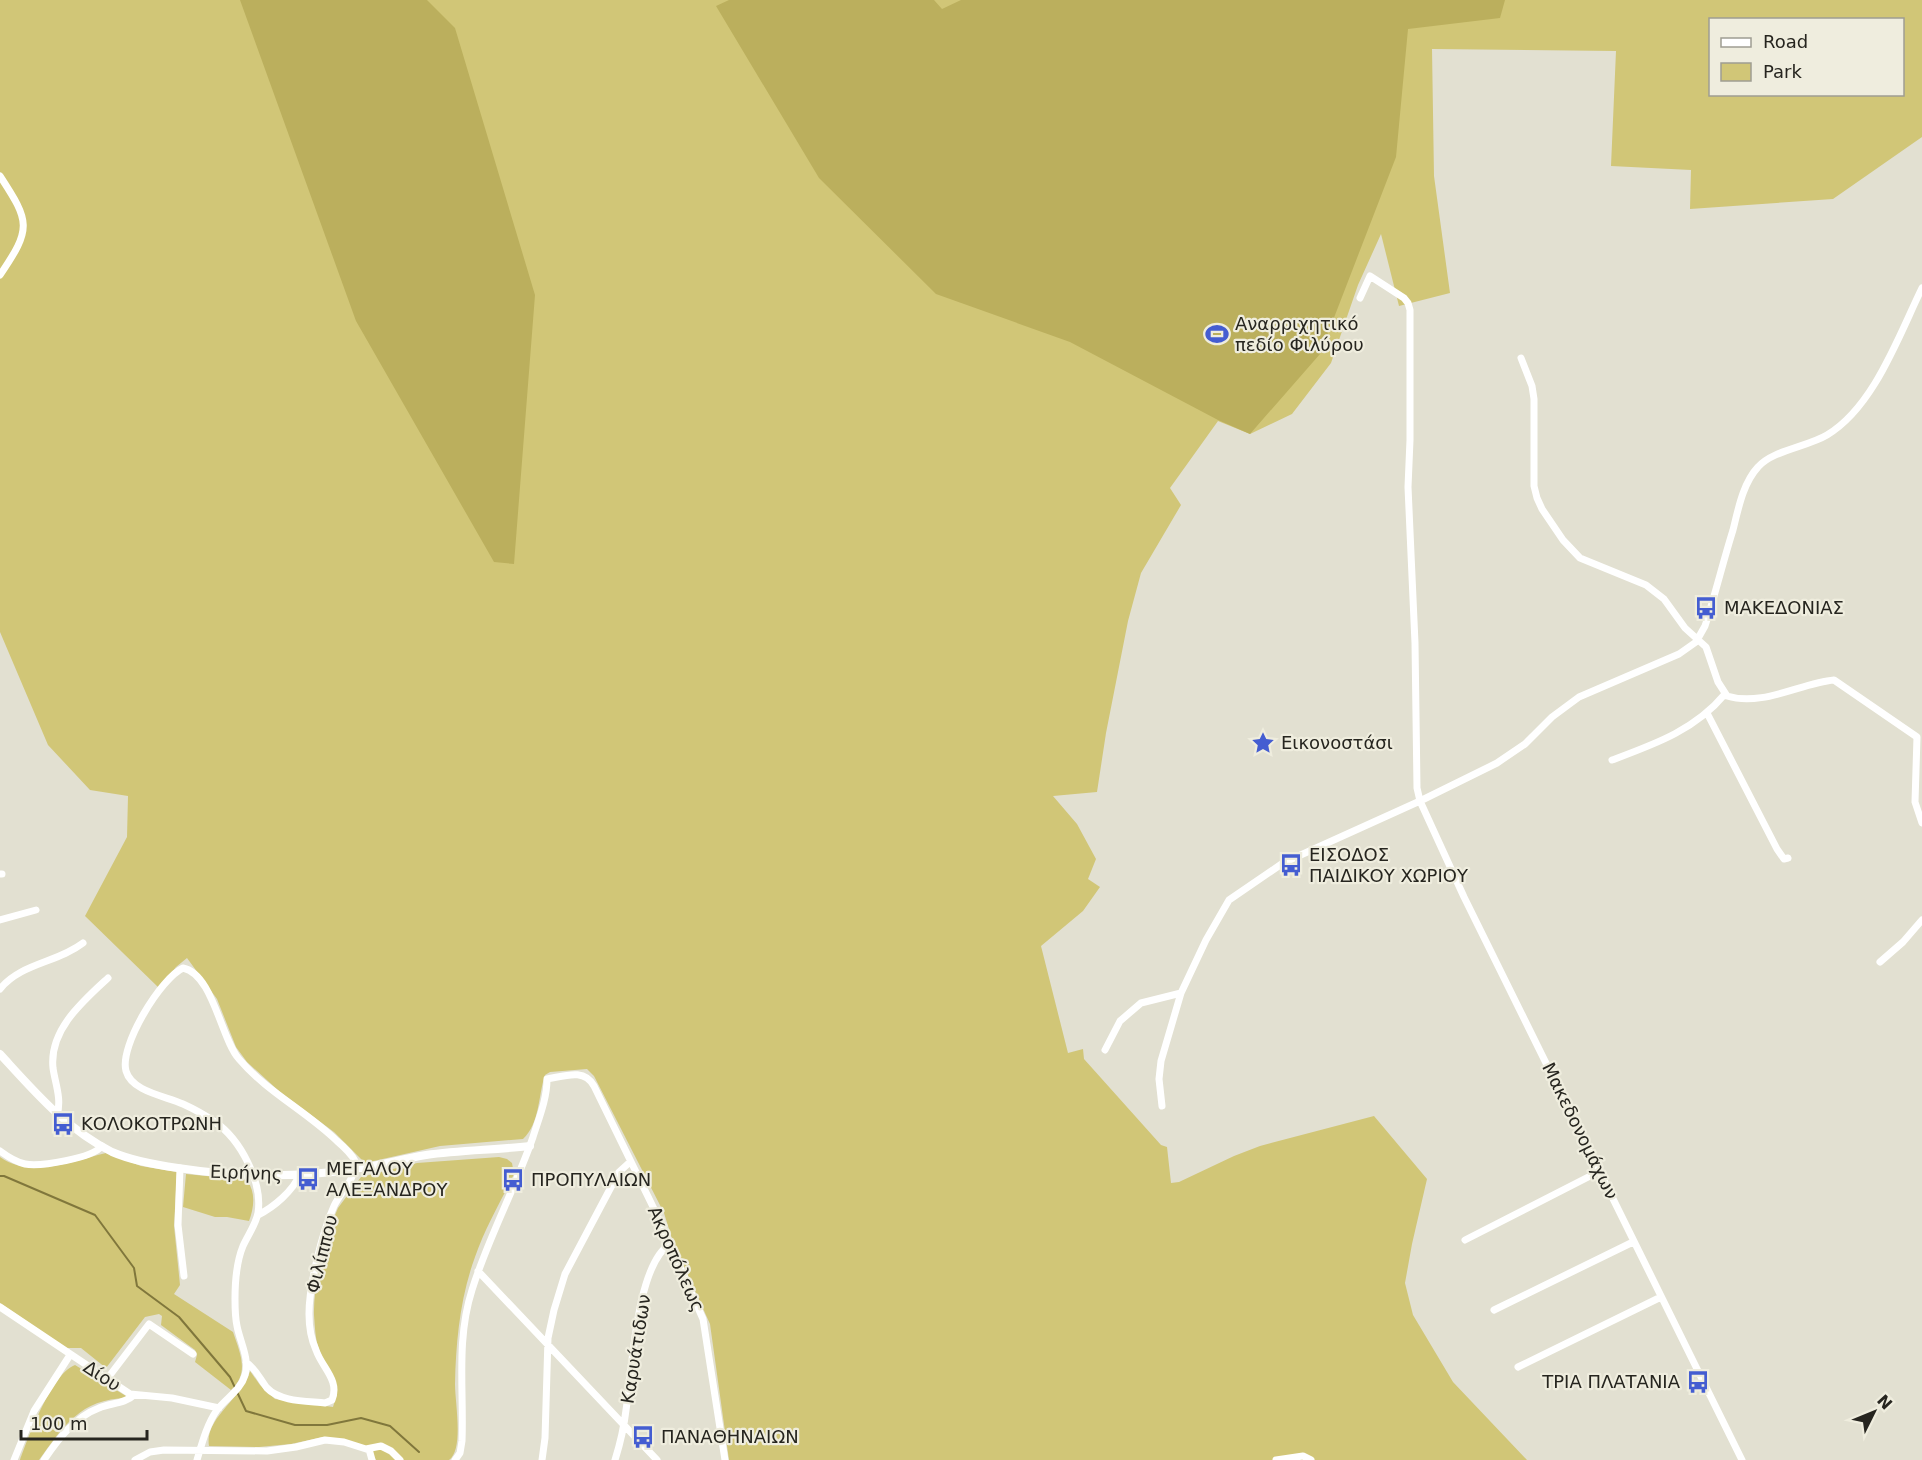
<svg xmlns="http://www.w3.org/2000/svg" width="1922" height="1460" viewBox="0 0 1922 1460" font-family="'DejaVu Sans',sans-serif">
<rect width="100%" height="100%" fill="#e2e0d1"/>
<path fill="#d1c677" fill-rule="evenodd" d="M0 0H1922V137L1833 199 1690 209 1691 170 1611 166 1616 51 1432 49 1434 176 1450 293 1399 306 1381 234 1358 285 1331 363 1292 414 1250 434 1218 421 1170 488 1181 505 1141 573 1128 621 1106 733 1097 792 1053 796 1077 824 1096 859 1088 879 1100 887 1083 911 1041 946 1068 1053 1083 1049 1084 1059 1161 1145 1167 1147 1171 1183 1179 1182 1234 1156 1260 1146 1374 1116 1427 1179 1412 1244 1405 1283 1413 1315 1453 1382 1527 1460H729L710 1324 673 1242 664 1213 594 1076 587 1069 550 1072 545 1075C538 1096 540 1123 523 1139L440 1146 365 1163 334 1132 280 1092 247 1062 236 1047 217 999 187 958 176 967 159 988 85 916 127 837 128 796 90 790 48 745 0 632ZM1710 20H1902V94H1710Z
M106 1153 141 1166 177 1172 174 1226 180 1285 174 1294 233 1332C240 1353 250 1373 231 1390L195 1362 197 1355 195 1350 161 1325 162 1316 159 1314 145 1317 106 1368 81 1348H66L0 1303V1157C31 1179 73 1161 106 1153Z
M499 1157 507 1159 512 1163 514 1174C501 1201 485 1228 475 1257 460 1298 456 1341 455 1384 455 1403 464 1449 449 1460H376L372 1453 323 1437 291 1444 259 1447 209 1446C204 1418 243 1398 250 1371L260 1385 275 1399 333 1407C343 1379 330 1375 320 1352 315 1340 315 1327 314 1315 313 1283 325 1250 333 1220L338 1208 361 1177 417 1163Z
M186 1174 247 1180C256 1193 254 1207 249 1221L227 1217H215L183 1207Z
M75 1365 126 1396 127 1398C80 1399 64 1426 39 1460H20C28 1438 52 1373 75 1365Z"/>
<path fill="#bbaf5d" d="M240 0H427L455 28 535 295 514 564 494 562 356 321Z
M729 0H934L942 9 961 0H1505L1500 18 1408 29 1396 157 1320 354 1250 434 1218 420 1070 342 936 294 819 178 716 6Z"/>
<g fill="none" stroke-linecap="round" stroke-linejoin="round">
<path stroke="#80773c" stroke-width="2" d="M0 1176H4L95 1215 134 1268 137 1286 179 1317 230 1377 246 1411 295 1425H327L361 1418 390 1426 419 1452"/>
<path stroke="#fff" stroke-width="7" d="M0 176C30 222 32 228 0 275
M1360 298 1370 276 1404 298 1408 303 1410 310V440L1408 487 1415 643 1417 788 1420 801 1464 897 1742 1460
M1521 358 1532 386 1534 399V486L1537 498 1542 509 1563 540 1580 558 1646 585 1664 599 1685 628 1706 647 1718 682 1727 696C1762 707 1801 683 1834 680L1917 737 1915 802 1922 823
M1707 713 1777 849 1784 859 1788 858
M1612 760C1655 744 1695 730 1725 694
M0 874H2
M0 920 36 910
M1880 962 1903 942 1922 920
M0 989C21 963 57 963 83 943
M1105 1050 1120 1021 1141 1003 1181 993
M1162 1106 1159 1079 1161 1061 1181 993 1206 940 1229 900 1283 863 1420 801 1497 763 1525 744 1552 717 1579 697 1679 654 1696 642 1705 626C1715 595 1723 562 1733 530 1738 510 1743 483 1758 467 1773 450 1807 447 1827 435 1874 407 1899 335 1922 288
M57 1115C62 1099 55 1083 53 1068 49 1030 83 1001 108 978
M0 1151C8 1157 16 1162 25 1164 40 1167 93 1158 102 1146
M180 1168 178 1225 184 1276
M258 1215C274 1207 293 1191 300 1174
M1465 1240 1600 1171
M478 1271 657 1460
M0 1307 130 1394 172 1398 219 1408
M1494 1310 1633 1242
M1518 1367 1661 1297
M107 1379 149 1324 193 1354
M369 1449 372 1460
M14 1460 34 1411 70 1355
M44 1460C58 1439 75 1417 99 1408 110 1403 125 1404 134 1395
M135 1460 150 1452 164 1450 267 1451 296 1447 325 1440 344 1442 366 1449 381 1446 391 1451 400 1460
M197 1460C202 1443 207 1424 217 1410 226 1398 241 1390 245 1375 250 1359 240 1342 237 1326 235 1317 235 1308 235 1299 235 1281 236 1263 243 1246 248 1235 256 1224 258 1213 263 1182 240 1139 215 1122 205 1115 194 1109 183 1104 166 1096 132 1092 126 1071 119 1046 161 978 183 968 213 974 221 1039 239 1059 267 1092 306 1111 337 1141 344 1147 351 1153 355 1161 356 1180 341 1191 334 1206 322 1233 309 1285 309 1314 309 1326 311 1339 316 1350 322 1368 340 1380 332 1400L325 1403C308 1401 280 1402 267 1388 260 1379 256 1369 246 1362
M455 1460 460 1453 462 1441C464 1390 456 1340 472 1290 488 1238 515 1189 533 1137 539 1118 547 1099 547 1079 565 1076 584 1068 594 1086L657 1215 703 1319 725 1460
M542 1460 545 1438 548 1338 554 1310 565 1274 619 1172 630 1162
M615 1460C620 1444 624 1427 626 1410 632 1372 636 1265 670 1244
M1276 1460 1303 1456 1311 1460"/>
<path stroke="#fff" stroke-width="8" d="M0 1054C34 1091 66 1129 112 1152 133 1161 156 1165 178 1168 237 1177 296 1178 355 1169 378 1166 402 1159 426 1155 460 1150 495 1150 530 1146"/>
</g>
<defs>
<g id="stadium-bare" transform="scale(1.8)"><path d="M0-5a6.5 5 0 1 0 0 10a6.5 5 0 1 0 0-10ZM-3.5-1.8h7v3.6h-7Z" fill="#445dd1" stroke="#efedde" stroke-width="2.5" paint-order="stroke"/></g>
<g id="bus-bare" transform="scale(1.8)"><path d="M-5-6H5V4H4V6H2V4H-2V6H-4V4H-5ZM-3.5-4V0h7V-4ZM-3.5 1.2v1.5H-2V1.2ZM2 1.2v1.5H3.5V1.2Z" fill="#445dd1" stroke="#efedde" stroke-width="2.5" paint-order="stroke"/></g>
<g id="sight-bare" transform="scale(1.8)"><path d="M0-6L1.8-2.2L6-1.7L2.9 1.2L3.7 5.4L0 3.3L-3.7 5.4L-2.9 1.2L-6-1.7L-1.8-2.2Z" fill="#445dd1" stroke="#efedde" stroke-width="2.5" paint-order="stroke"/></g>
</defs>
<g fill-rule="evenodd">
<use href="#stadium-bare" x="1217" y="334"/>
<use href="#bus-bare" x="1706" y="608"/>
<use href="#sight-bare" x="1263" y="743"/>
<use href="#bus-bare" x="1291" y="865"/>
<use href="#bus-bare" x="63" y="1124"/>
<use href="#bus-bare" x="308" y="1179"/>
<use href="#bus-bare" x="513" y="1180"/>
<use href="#bus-bare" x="1698" y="1382"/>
<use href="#bus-bare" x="643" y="1437"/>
</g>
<g text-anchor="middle" stroke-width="4.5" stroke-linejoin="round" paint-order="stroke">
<g font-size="18" fill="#26251f" stroke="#efedde" text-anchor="start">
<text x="1235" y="330">Αναρριχητικό<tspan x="1235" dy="21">πεδίο Φιλύρου</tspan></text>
<text x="1724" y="614">ΜΑΚΕΔΟΝΙΑΣ</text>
<text x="1281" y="749">Εικονοστάσι</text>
<text x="1309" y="861">ΕΙΣΟΔΟΣ<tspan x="1309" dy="21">ΠΑΙΔΙΚΟΥ ΧΩΡΙΟΥ</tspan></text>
<text x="81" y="1130">ΚΟΛΟΚΟΤΡΩΝΗ</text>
<text x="326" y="1175">ΜΕΓΑΛΟΥ<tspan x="326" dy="21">ΑΛΕΞΑΝΔΡΟΥ</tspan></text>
<text x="531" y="1186">ΠΡΟΠΥΛΑΙΩΝ</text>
<text x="1680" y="1388" text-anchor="end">ΤΡΙΑ ΠΛΑΤΑΝΙΑ</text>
<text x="661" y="1443">ΠΑΝΑΘΗΝΑΙΩΝ</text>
</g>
<g font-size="18" fill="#26251f" stroke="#efedde">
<text transform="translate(1580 1131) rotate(64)" y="6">Μακεδονομάχων</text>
<text transform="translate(246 1173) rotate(2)" y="6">Ειρήνης</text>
<text transform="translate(322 1254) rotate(-76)" y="6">Φιλίππου</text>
<text transform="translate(676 1259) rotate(66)" y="6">Ακροπόλεως</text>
<text transform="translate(636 1349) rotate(-81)" y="6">Καρυάτιδων</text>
<text transform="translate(102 1376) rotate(33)" y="6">Δίου</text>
</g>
</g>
<rect x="1709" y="18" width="195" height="78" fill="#efedde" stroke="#9f9d92" stroke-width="1.5"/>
<rect x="1721" y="38" width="30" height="9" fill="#ffffff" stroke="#9f9d92" stroke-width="1.5"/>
<text x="1763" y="48" font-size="18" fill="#26251f">Road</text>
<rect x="1721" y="63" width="30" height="18" fill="#d1c677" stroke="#9f9d92" stroke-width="1.5"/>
<text x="1763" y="78" font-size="18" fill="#26251f">Park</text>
<g transform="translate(1874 1412) rotate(47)" stroke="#efedde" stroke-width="4.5" paint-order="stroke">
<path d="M0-4.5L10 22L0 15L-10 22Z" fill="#26251f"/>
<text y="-9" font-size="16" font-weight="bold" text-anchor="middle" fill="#26251f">N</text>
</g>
<path d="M21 1430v9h126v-9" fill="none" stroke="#26251f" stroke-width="3"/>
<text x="30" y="1430" font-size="18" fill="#26251f" stroke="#efedde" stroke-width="4.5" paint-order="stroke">100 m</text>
</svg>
